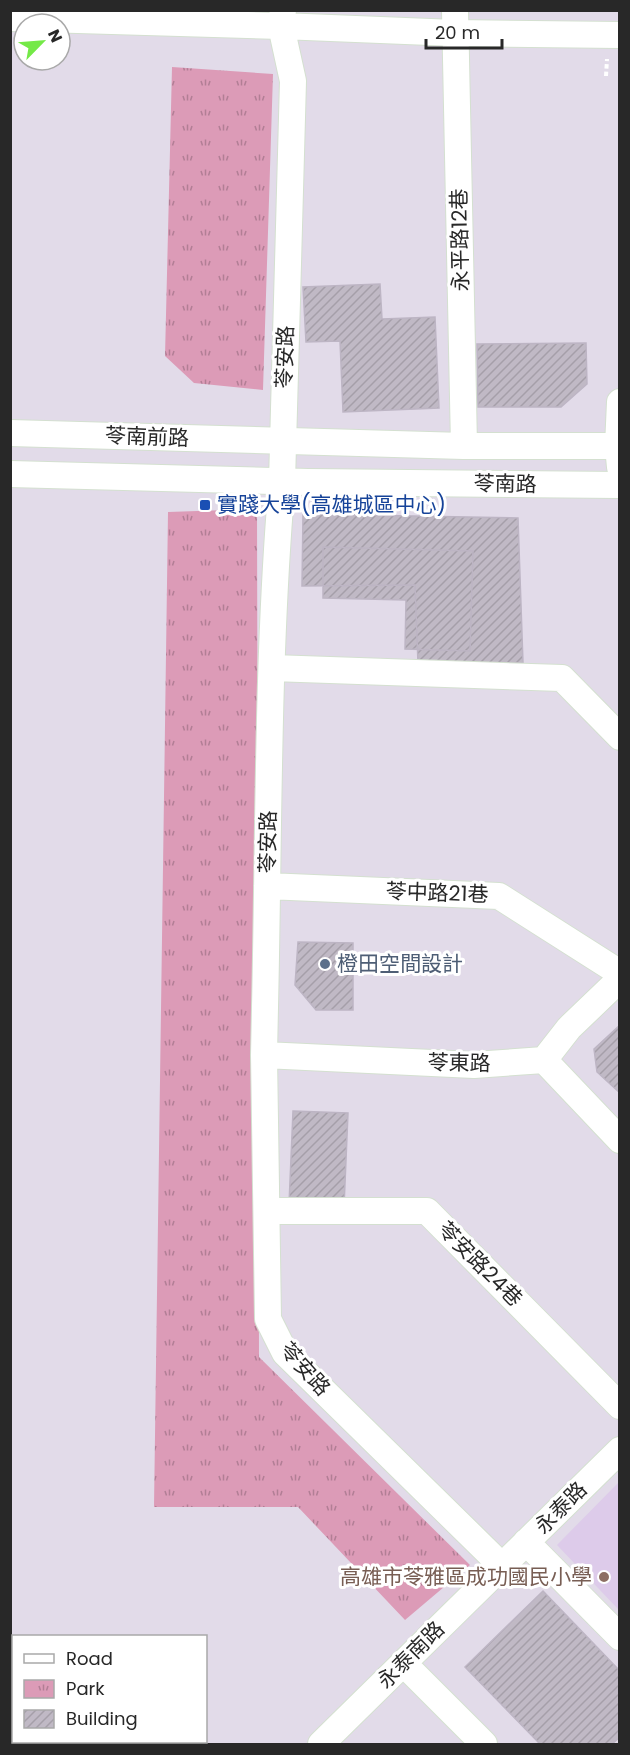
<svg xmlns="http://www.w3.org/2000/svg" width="630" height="1755" viewBox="0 0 630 1755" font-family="Poppins,'Noto Sans TC',sans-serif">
<defs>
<pattern id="park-tufts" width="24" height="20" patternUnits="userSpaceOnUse" patternTransform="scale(1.5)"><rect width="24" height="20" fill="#dc9bb7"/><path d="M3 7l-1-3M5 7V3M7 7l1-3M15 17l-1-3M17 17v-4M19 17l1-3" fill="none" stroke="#b27e95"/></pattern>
<pattern id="building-hatch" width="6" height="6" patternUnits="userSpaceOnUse" patternTransform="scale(1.5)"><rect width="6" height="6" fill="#c0b9c5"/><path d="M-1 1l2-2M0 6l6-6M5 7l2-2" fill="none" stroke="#a59fa9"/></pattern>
</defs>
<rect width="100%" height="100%" fill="#e2dbe9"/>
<path fill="#ddcbea" d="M619 1482V1610L557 1545Z"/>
<path fill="url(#park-tufts)" d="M172 67 273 74 263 390 194 383 165 356Z
M257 509 259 1357 470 1565 405 1620 298 1507H154L168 512Z"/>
<path fill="url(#building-hatch)" stroke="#bdb5c4" stroke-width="1.5" d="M380 284 382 319 435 317 439 408 343 412 340 341 306 342 303 287Z
M586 343 587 384 561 407H478L477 344Z
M303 514 518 518 523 663H418L415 585 302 586Z
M323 547 473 551 470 651 405 649 406 600 323 598Z
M298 942 353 943V1010H316L295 985Z
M620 1025V1093L597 1072 594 1049Z
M293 1111 348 1113 344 1207 289 1205Z
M543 1591 620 1671V1737L612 1744H540L465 1667Z"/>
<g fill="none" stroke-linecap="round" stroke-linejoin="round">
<g stroke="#d4e0d0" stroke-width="28">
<path id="minor" d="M283 10 281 26 293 81 282 482C267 656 269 832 265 1007L264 1055 268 1319 285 1353 502 1566
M455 10 464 446
M10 18 281 26 455 33 620 35
M620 402 618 446 620 467
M10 433 464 446H620
M10 474 308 482 620 485
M272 668 562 678 620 737
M267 886 499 896 620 973
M264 1055 474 1065 544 1060 620 1140
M544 1060 569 1028 620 979
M267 1211H427L620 1406
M526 1542 620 1637
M403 1663 484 1744
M321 1744 620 1450"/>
</g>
<path stroke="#fff" stroke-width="4" stroke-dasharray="4.5 3" stroke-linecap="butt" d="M606 76 607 59"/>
<use href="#minor" stroke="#fff" stroke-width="26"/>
</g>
<rect fill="#1a4fb4" stroke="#fff" stroke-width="2" x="199" y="499" width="12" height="12" rx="3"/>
<circle fill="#5c6f8a" stroke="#fff" stroke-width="2" cx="325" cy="964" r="6"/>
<circle fill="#8d6e63" stroke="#fff" stroke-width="2" cx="604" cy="1577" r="6"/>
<g text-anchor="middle" stroke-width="6" stroke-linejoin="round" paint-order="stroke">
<g font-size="21" fill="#282828" stroke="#fff">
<text transform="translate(460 240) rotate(-91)" y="7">永平路12巷</text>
<text transform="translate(285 357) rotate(-88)" y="7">苓安路</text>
<text transform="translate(147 437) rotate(2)" y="7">苓南前路</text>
<text transform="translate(505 484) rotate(1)" y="7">苓南路</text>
<text transform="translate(268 842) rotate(-89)" y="7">苓安路</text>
<text transform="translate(437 893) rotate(2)" y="7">苓中路21巷</text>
<text transform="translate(459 1063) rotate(1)" y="7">苓東路</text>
<text transform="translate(480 1264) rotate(45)" y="7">苓安路24巷</text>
<text transform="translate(305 1369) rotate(48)" y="7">苓安路</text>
<text transform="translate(561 1508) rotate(-45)" y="7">永泰路</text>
<text transform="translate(411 1655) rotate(-45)" y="7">永泰南路</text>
</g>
<g font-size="21" fill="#164399" stroke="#fff" text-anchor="start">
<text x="217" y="512">實踐大學(高雄城區中心)</text>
</g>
<g font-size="21" fill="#4e5e75" stroke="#fff" text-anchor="start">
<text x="337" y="971">橙田空間設計</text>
</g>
<g font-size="21" fill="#785e54" stroke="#fff" text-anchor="end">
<text x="592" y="1584">高雄市苓雅區成功國民小學</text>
</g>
</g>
<rect width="630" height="1755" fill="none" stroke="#282828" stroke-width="24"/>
<rect x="12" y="1635" width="195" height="108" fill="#ffffff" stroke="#a9a9a9" stroke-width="1.5"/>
<rect x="24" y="1654" width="30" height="9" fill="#ffffff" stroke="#a9a9a9" stroke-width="1.5"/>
<text x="66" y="1665" font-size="18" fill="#282828">Road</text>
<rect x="24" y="1680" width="30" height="18" fill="url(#park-tufts)" stroke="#a9a9a9" stroke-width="1.5"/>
<text x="66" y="1695" font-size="18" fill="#282828">Park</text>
<rect x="24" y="1710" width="30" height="18" fill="url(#building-hatch)" stroke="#a9a9a9" stroke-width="1.5"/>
<text x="66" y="1725" font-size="18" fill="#282828">Building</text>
<g transform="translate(42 42) rotate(65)"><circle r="28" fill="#ffffff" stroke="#a9a9a9" stroke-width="1.5"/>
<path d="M0-4.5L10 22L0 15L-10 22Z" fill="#74e947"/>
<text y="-9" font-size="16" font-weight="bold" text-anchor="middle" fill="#282828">N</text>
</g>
<path d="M426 39v9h76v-9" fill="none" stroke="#282828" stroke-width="3"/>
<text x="435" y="39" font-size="18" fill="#282828" stroke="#ffffff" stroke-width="4.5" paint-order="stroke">20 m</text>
</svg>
